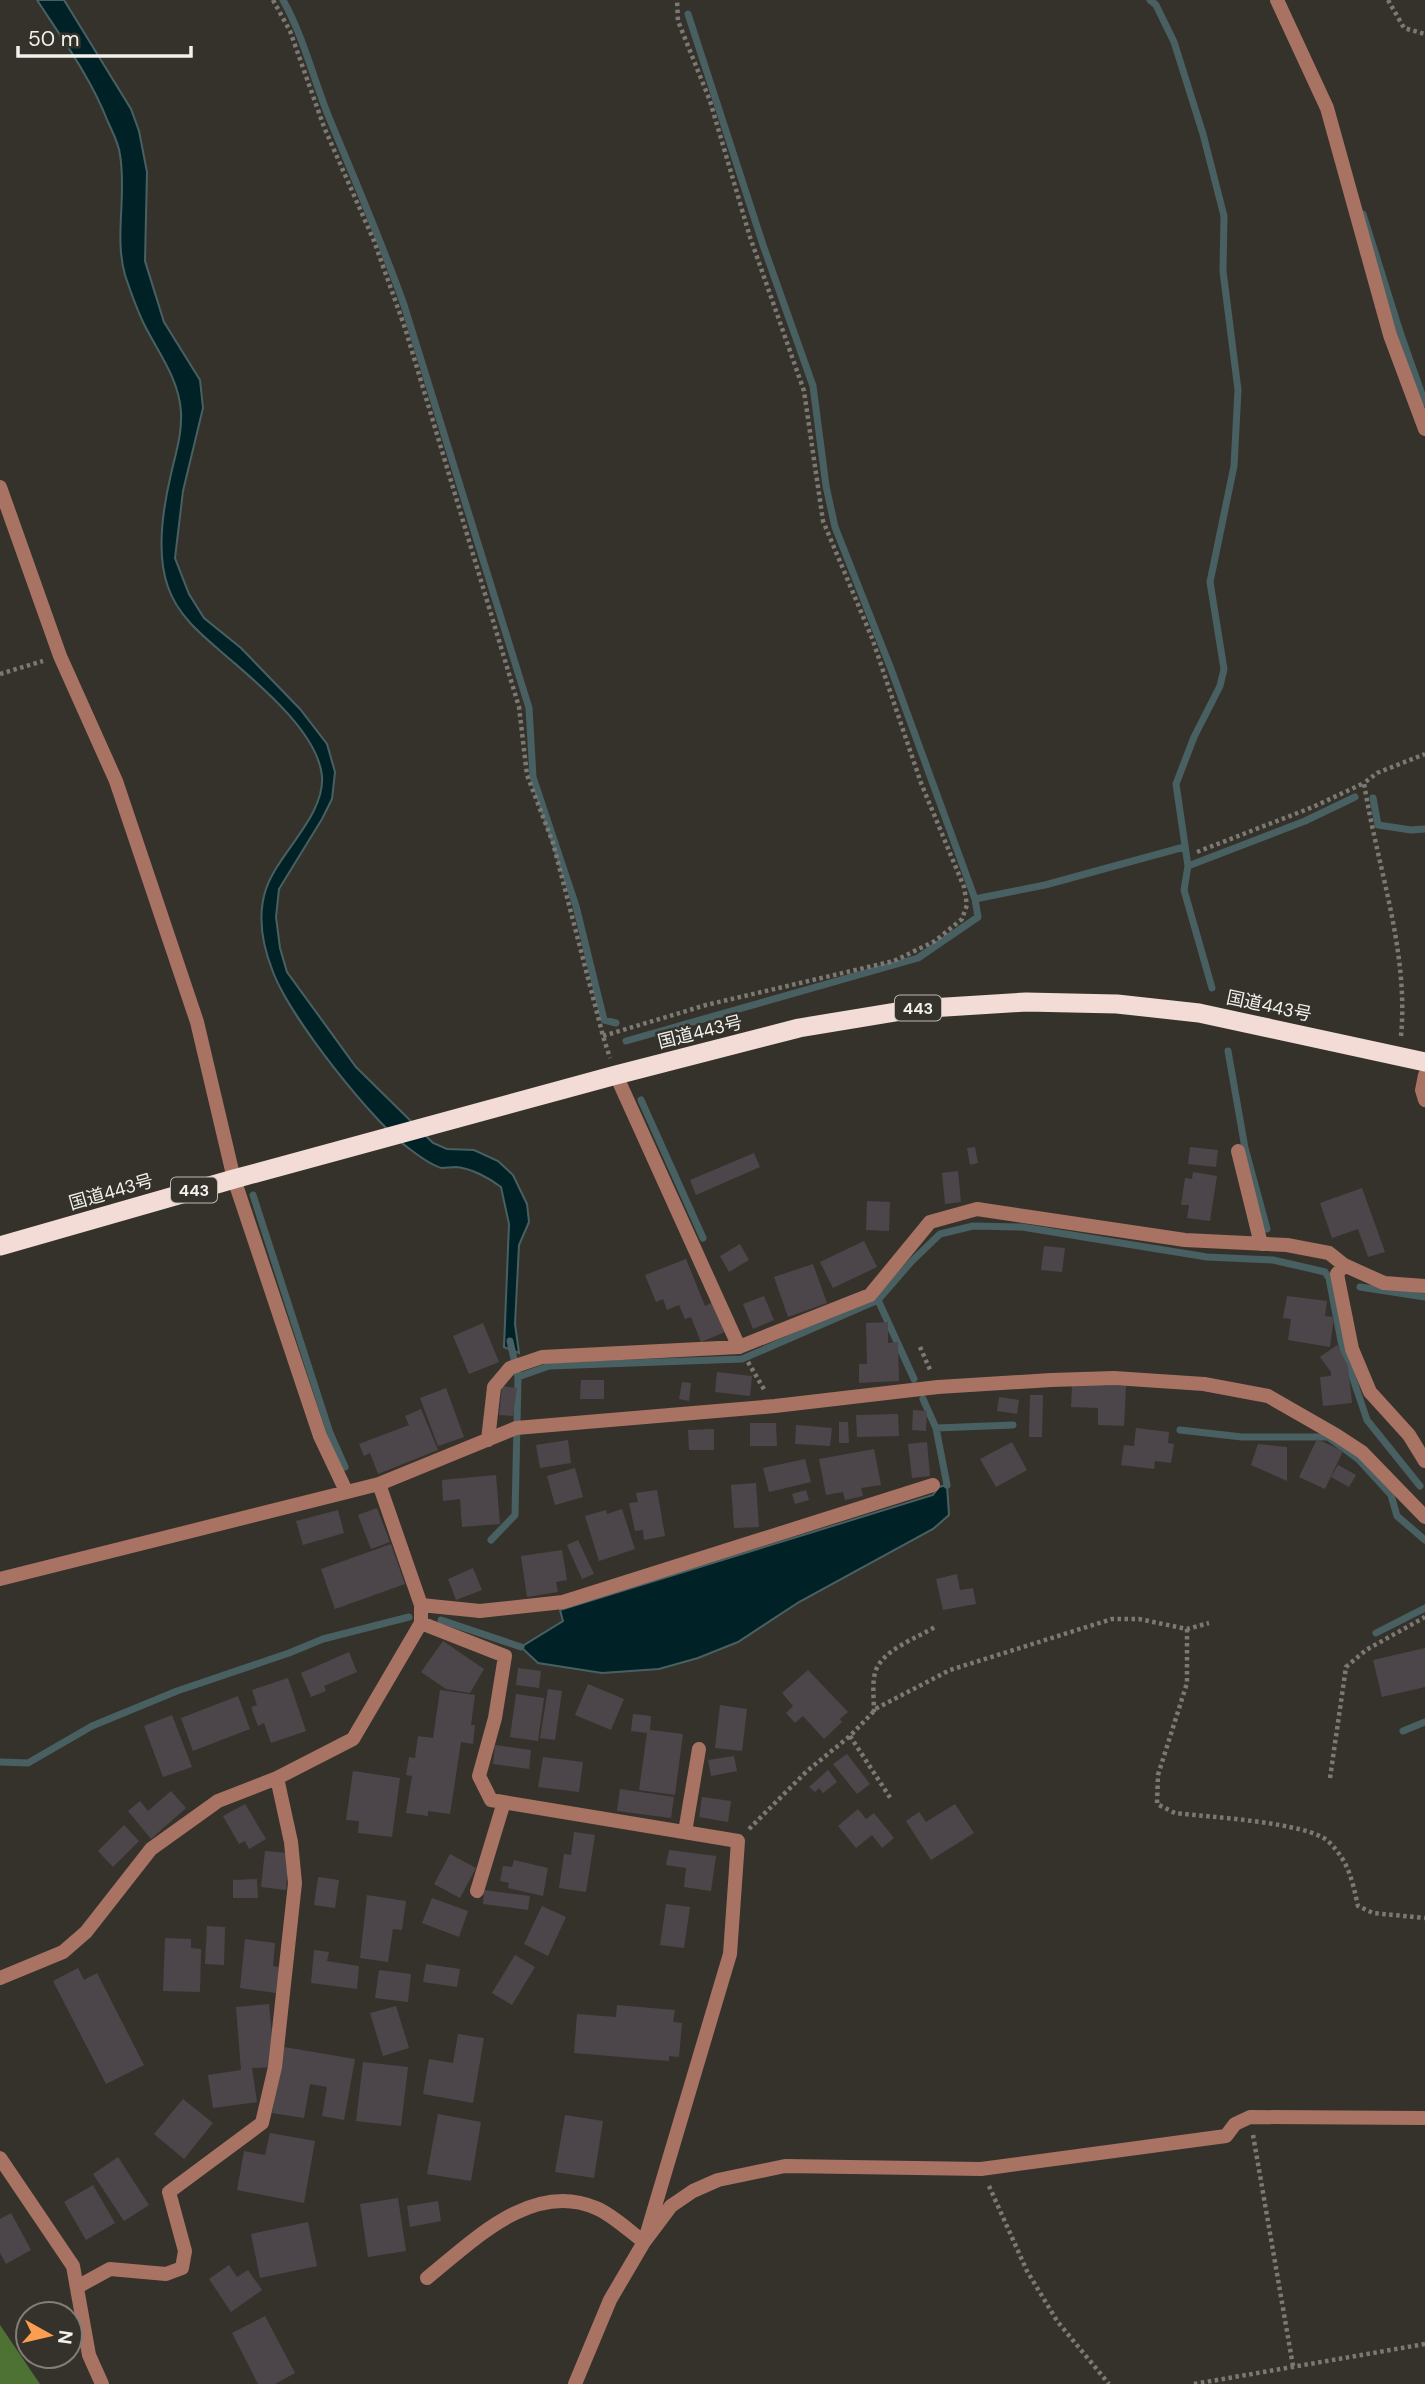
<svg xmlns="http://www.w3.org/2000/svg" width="1425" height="2384" viewBox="0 0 1425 2384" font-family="'DM Sans','Noto Sans JP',sans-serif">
<rect width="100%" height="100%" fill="#35322c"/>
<path fill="#4d7234" d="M0 2325 40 2384H0Z"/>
<path fill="#002227" stroke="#496062" stroke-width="2" d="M37 0H64L131 109 139 131 147 172 145 261 164 322 200 380 203 408 183 491 175 558 189 594 204 618 241 648 300 709 327 744 335 772 332 799 322 819 279 889 276 917 280 948 287 972 356 1067 433 1143 447 1149 474 1150 498 1161 513 1175 527 1204 529 1222 519 1245 515 1324 519 1353 504 1347 509 1224 501 1187C489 1178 471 1168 456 1167 451 1167 446 1168 442 1168 432 1166 419 1156 411 1150 372 1122 290 1017 273 972 263 947 257 916 266 889 278 853 325 816 322 776 318 734 262 687 232 661 207 639 179 619 168 587 156 554 163 508 171 474 176 452 182 435 181 412 179 378 157 351 143 322 136 307 130 290 125 275 114 236 127 195 120 155 119 144 113 133 108 122 91 78 63 40 37 0Z
M947 1485 949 1515 933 1529 799 1602 738 1642 698 1658 659 1669 602 1673 538 1663 521 1647 563 1621 560 1610 933 1495 939 1487Z"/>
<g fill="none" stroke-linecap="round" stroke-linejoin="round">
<path stroke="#496062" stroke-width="7" d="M283 0C303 36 313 77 328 115 354 178 381 240 404 305L529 708 533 777 576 906 604 1020 616 1023
M1150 0 1156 5 1174 42 1203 134 1224 216 1223 271 1238 390 1234 466 1210 582 1224 669 1220 686 1194 737 1176 784 1188 866 1184 890 1212 988
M1363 214 1401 335 1425 403
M1373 798 1378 825 1411 830 1425 829
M1188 866 1305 821 1355 797
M975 899 1045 885 1184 847
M626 1041 918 958 978 917 975 899 891 669 835 527 826 486 813 386 763 245 688 14
M1228 1051 1245 1148 1267 1229
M641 1100 703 1238
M253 1195 330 1433 345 1467
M1360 1287 1425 1297
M878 1300 914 1379
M518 1377 549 1366 742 1359 878 1300 912 1261 940 1234 973 1226 1022 1227 1207 1257 1273 1260 1325 1272 1329 1278 1342 1346 1367 1420 1420 1486
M923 1399 936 1428 947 1485
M936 1428 1013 1425
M1180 1430 1242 1437H1328L1358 1459 1391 1495 1397 1516 1425 1540
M491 1540 515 1515 518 1377 510 1341
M441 1620 521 1647
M1376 1633 1425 1608
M1403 1731 1425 1722
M0 1762 28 1763 92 1726 177 1691 289 1653 323 1639 409 1617"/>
</g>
<path fill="#4c464b" d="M975 1147 978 1163 970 1165 967 1148Z
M1190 1147 1218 1150 1216 1167 1188 1164Z
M754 1153 760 1167 696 1195 690 1180Z
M958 1171 961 1202 945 1204 942 1173Z
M1193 1172 1217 1176 1210 1221 1187 1218 1189 1205H1181L1185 1178 1192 1179Z
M1362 1188 1385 1252 1368 1257 1358 1229 1332 1238 1320 1203Z
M867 1201 890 1202 889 1231 866 1230Z
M864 1241 877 1267 833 1288 820 1262Z
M740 1244 749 1260 729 1272 720 1256Z
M1044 1246 1065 1248 1062 1272 1041 1270Z
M686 1259 705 1306 713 1302 725 1332 701 1342 691 1317 685 1319 679 1305 667 1310 663 1299 656 1302 645 1275Z
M813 1264 827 1303 788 1317 774 1277Z
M764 1296 774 1320 753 1329 743 1304Z
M1287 1296 1327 1301 1325 1316 1334 1317 1330 1347 1288 1340 1291 1319 1283 1318Z
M888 1322V1343L898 1342 899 1381 859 1383V1364H867L866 1323Z
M483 1323 499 1362 469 1374 453 1336Z
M1337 1345 1348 1366 1352 1403 1323 1406 1320 1377 1331 1376V1372L1320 1357Z
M717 1372 752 1376 750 1396 715 1392Z
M581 1380H604V1399H580Z
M682 1382 691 1383 689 1401 679 1399Z
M1072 1384 1126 1386 1124 1426 1098 1425V1408L1071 1407Z
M502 1386 517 1388 513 1416 499 1415Z
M446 1388 464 1437 438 1446 420 1398Z
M1030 1395H1043L1042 1437H1029Z
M999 1397 1019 1400 1017 1414 997 1411Z
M421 1409 438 1450 378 1474 370 1453 364 1456 359 1444 409 1425 405 1416Z
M913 1410 927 1411 926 1431 912 1430Z
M898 1414 899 1436 857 1437 856 1415Z
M839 1422H848L849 1443H839Z
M750 1423H776L777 1446H750Z
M796 1425 832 1428 830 1446 795 1444Z
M1136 1428 1169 1432 1168 1443 1174 1444 1171 1463 1155 1461 1154 1469 1121 1465 1124 1445 1134 1446Z
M714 1429V1450H689L688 1430Z
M1317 1439 1343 1451 1325 1489 1299 1477Z
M568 1440 571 1463 540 1468 536 1445Z
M927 1442 930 1476 912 1478 908 1444Z
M1012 1442 1027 1470 996 1487 980 1459Z
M1258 1444 1287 1447V1481L1251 1465Z
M874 1449 881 1485 861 1488 863 1496 845 1500 843 1492 826 1495 819 1459Z
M805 1459 811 1482 769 1492 763 1468Z
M1338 1465 1356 1475 1349 1487 1331 1477Z
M575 1468 583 1497 555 1505 547 1476Z
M496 1475 500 1524 462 1527 460 1499 443 1501 442 1480Z
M756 1483 759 1527 734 1528 731 1485Z
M657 1490 665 1536 644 1540 643 1530 635 1531 629 1503 638 1502 636 1493Z
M806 1490 809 1500 795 1504 792 1494Z
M377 1508 390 1542 371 1549 358 1515Z
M622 1509 635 1549 599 1561 585 1516 606 1510 607 1514Z
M338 1510 344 1533 303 1545 296 1521Z
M578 1540 594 1574 582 1579 567 1545Z
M391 1544 405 1584 335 1609 321 1569Z
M562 1550 567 1580 556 1582 558 1592 527 1597 521 1556Z
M473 1568 482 1590 456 1600 448 1579Z
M957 1574 960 1590 973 1588 976 1604 943 1610 936 1579Z
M443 1641 484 1669 470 1693 446 1689 421 1672Z
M1425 1648V1687L1382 1697 1373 1660Z
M349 1652 357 1672 324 1686 326 1691 311 1697 301 1673Z
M518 1668 541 1671 539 1688 516 1685Z
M808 1670 848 1712 840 1719 842 1722 824 1739 803 1716 795 1723 786 1713 793 1706 782 1693Z
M288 1678 306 1731 271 1743 264 1723 258 1726 251 1707 257 1705 252 1690Z
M588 1684 624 1699 611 1730 575 1715Z
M548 1689 562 1691 555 1740 540 1738Z
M440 1690 475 1695 471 1725H475L473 1744 461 1742 450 1814 428 1811V1816L406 1813 412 1776 406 1775 409 1757 415 1758 418 1736 433 1738Z
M516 1694 544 1698 538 1741 510 1737Z
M238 1696 250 1729 193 1751 181 1718Z
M720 1705 747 1709 742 1751 715 1748Z
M633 1714 651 1716 650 1730 683 1734 675 1795 639 1790 647 1733 631 1731Z
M172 1715 192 1767 163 1777 144 1726Z
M495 1745 531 1750 529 1769 493 1764Z
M847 1754 870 1784 857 1794 833 1764Z
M734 1756 737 1771 711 1776 708 1760Z
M543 1757 583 1762 579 1792 538 1787Z
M828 1770 837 1782 823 1793 819 1788 815 1792 809 1787Z
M353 1771 400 1778 392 1837 358 1833 359 1821 346 1820Z
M620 1789 674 1797 671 1818 617 1811Z
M171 1791 186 1808 151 1839 128 1811 140 1801 148 1811Z
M702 1797 731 1801 728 1822 699 1817Z
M245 1804 266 1839 249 1849 245 1841 239 1844 223 1816Z
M955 1804 974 1833 931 1860 906 1821 919 1812 926 1822Z
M858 1809 866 1819 874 1813 894 1838 882 1848 872 1835 856 1848 838 1826Z
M124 1825 139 1841 113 1867 98 1851Z
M574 1832 595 1835 586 1892 559 1888 564 1854 571 1855Z
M669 1850 716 1856 711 1891 684 1887 686 1868 666 1865Z
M265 1851 289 1853 286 1890 261 1887Z
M450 1854 476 1868 460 1898 434 1884Z
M514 1860 548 1868 543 1896 508 1888 509 1883 500 1881 503 1866 512 1867Z
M318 1877 339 1880 335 1908 314 1905Z
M257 1879 258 1898H233V1880Z
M484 1890 530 1896 528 1910 483 1904Z
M367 1895 406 1901 402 1930 393 1929 388 1962 360 1958Z
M432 1898 468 1911 459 1937 422 1923Z
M666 1904 690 1907 684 1948 660 1945Z
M542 1906 566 1917 548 1956 524 1944Z
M207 1926 225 1927 224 1965 205 1964Z
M165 1938 191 1939V1948L201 1949 200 1992 163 1991Z
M245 1939 275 1943 273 1966 279 1967 276 1993 240 1988Z
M314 1950 329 1952 327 1961 359 1966 357 1989 311 1983Z
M515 1955 535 1967 512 2005 492 1993Z
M426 1964 460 1969 457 1987 423 1982Z
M78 1968 84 1980 97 1973 144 2065 106 2084 53 1981Z
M379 1970 411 1974 408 2002 375 1998Z
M269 2004 275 2067 252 2068 257 2102 213 2108 208 2075 241 2070 236 2007Z
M617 2005 675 2010 673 2022 682 2023 679 2057 669 2056V2061L574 2053 577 2014 616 2017Z
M396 2006 409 2048 383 2056 370 2013Z
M458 2034 484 2038 473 2103 423 2094 429 2059 453 2063Z
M284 2047 355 2059 344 2120 322 2116 327 2087 310 2084 304 2118 272 2113Z
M363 2062 408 2067 401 2126 356 2121Z
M183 2099 213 2123 184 2159 154 2134Z
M438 2114 481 2122 471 2181 427 2174Z
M565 2115 603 2121 594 2178 555 2172Z
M270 2133 315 2141 304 2203 237 2190 244 2151 265 2155Z
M118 2157 149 2205 124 2221 93 2174Z
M93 2185 115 2223 86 2240 64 2202Z
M398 2198 406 2251 368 2257 360 2204Z
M438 2201 441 2221 410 2227 407 2206Z
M11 2213 31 2250 6 2264 0 2253V2219Z
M308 2222 317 2266 260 2278 251 2234Z
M229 2265 237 2277 248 2270 262 2290 231 2312 209 2279Z
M265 2316 295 2373 275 2384H258L232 2333Z"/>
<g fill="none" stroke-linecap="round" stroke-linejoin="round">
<path stroke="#7c7974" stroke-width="4.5" stroke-dasharray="3.5 3.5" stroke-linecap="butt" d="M273 0 290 31 324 127 374 241 405 328 519 707 527 775 553 843 603 1036 610 1058
M1388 0 1404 28 1425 34
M0 674 43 661
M1197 852 1313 807 1364 783
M603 1036 706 1005 894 961 935 941 962 919 967 905 964 887 921 783 872 638 823 521 804 391 750 237 710 101 678 21 677 0
M1401 1036C1409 951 1377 866 1364 783L1377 773 1425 754
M920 1347 931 1372
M748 1362 765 1391
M1187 1629V1683L1158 1775 1157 1804 1175 1813C1207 1817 1309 1822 1329 1842 1349 1862 1352 1880 1358 1906L1373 1913 1425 1918
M874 1712C874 1700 872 1685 875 1673 881 1650 917 1638 935 1627
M850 1736 891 1799
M1330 1778 1346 1667 1366 1650 1425 1617
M749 1829 807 1771 850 1736 877 1708 950 1670 1112 1619H1139L1187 1629 1209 1623
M1253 2135 1293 2366
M989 2186 1027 2271 1057 2321 1109 2384
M1194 2384 1425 2344"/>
<path stroke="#a87363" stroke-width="14" d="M685 1832 699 1749"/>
<path stroke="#a87363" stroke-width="14" d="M1277 0 1327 108 1390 335 1425 429
M0 487 60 656 116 781 197 1022 234 1179 320 1436 346 1491
M616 1075 739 1347
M1425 1075 1422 1090 1425 1100
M1238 1151 1261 1244
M1344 1265 1337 1274 1352 1349 1370 1392 1409 1435 1425 1461
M488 1440 494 1387 510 1368 542 1357 739 1347 870 1295 930 1222 977 1209 1185 1240 1287 1245 1329 1253 1344 1265 1384 1283 1425 1286
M0 1579 379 1484 516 1428 775 1406 938 1387 1051 1380 1114 1378 1204 1384 1268 1396 1336 1435 1362 1452 1425 1517
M421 1605 480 1611 563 1602 933 1485
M421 1623 505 1656 495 1718 479 1776 491 1800 738 1841 730 1954 647 2233
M477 1891 504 1802
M0 1978 63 1952 86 1932 151 1849 218 1801 277 1778
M0 2158 73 2266 89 2355 102 2384
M427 2278C473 2241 532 2180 596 2208 613 2215 629 2231 644 2242
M79 2286 110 2269 166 2274 182 2268 185 2251 169 2192 262 2123 275 2067 295 1883 291 1842 277 1778 353 1739 421 1623V1605L379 1484
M575 2384 610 2300 644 2242 671 2206 693 2191 718 2180 785 2166 981 2169 1226 2136 1235 2124 1250 2117 1425 2118"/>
<path stroke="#f2dcd5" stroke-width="19" d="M0 1246 234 1179 616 1075 799 1028 914 1009 1026 1002 1117 1004 1199 1013 1425 1062"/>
</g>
<g text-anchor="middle" stroke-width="5" stroke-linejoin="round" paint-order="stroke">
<g fill="#35322c" stroke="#bab8b3" stroke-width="2">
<rect x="895" y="995.5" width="46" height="25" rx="5"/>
<rect x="171" y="1177.5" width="46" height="25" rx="5"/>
</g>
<g font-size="16" font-weight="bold" fill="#f3f1ed">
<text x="918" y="1014">443</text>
<text x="194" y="1196">443</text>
</g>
<g font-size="18" fill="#f3f1ed" stroke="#35322c">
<text transform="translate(1269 1006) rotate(12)" y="6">国道443号</text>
<text transform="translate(700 1032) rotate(-14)" y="6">国道443号</text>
<text transform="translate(111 1192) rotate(-16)" y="6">国道443号</text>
</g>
</g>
<g transform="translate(49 2335) rotate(98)"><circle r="33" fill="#35322c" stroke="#817e79" stroke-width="2"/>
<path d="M0-5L12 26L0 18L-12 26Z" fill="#fc9e52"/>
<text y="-10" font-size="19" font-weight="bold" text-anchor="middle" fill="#f3f1ed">N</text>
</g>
<path d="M18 46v10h173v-10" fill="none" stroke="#f3f1ed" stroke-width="3.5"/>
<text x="28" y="46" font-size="21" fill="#f3f1ed" stroke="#35322c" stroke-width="5" paint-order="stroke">50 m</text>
</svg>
